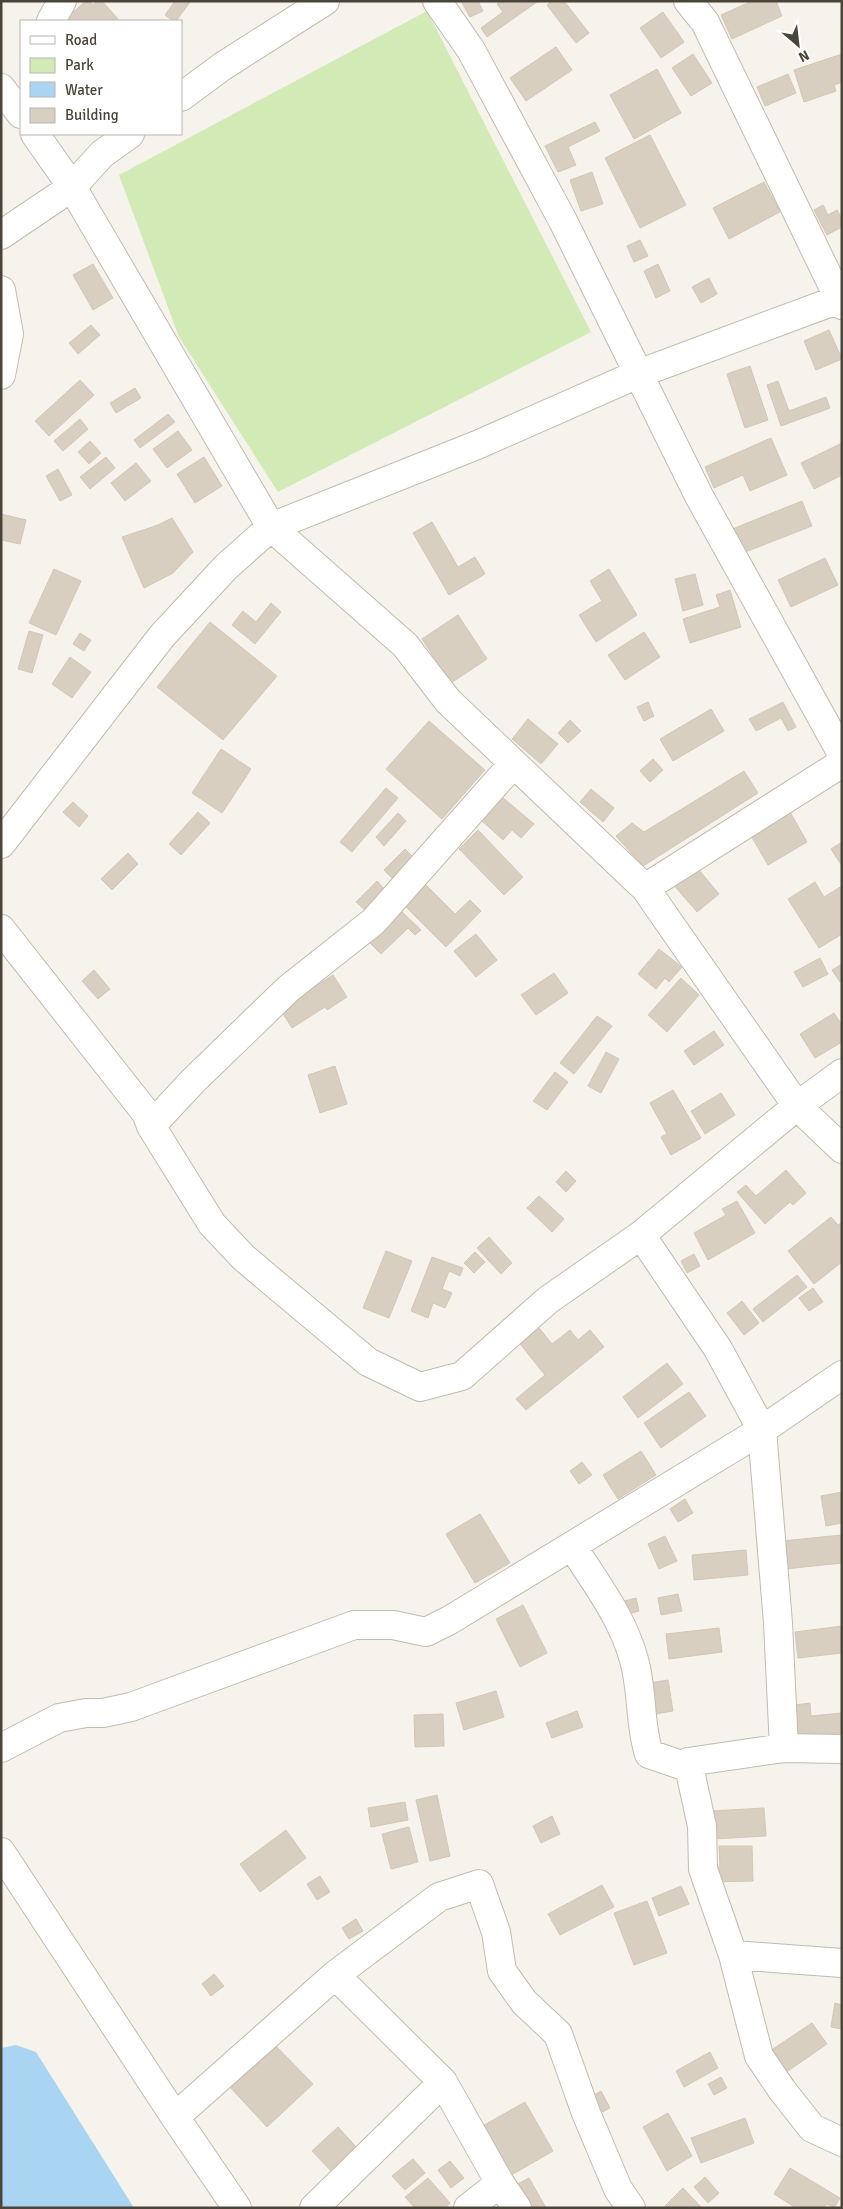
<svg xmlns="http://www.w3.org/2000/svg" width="843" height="2209" viewBox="0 0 843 2209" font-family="Signika,sans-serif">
<rect width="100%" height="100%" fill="#f6f3ec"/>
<path fill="#d2eab5" d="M427 11 591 332 278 492 179 337 119 175Z"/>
<path fill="#a9d4f2" d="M16 2045 36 2052 134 2208H1V2048Z"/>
<path fill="#d8cfc1" stroke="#d3c7b4" d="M86 1H90L93 5 97 1H102L118 19 116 21H63Z
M175 1H191L176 21H173L165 15Z
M461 1H478L483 11 470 17Z
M501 1 537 2 487 37 481 28 503 12 497 4Z
M552 1H564L589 33 576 43 547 5Z
M752 1H776L782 16 732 39 721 15Z
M663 12 684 42 661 58 640 28Z
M556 47 572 70 526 101 510 78Z
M693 54 712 83 691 96 672 68Z
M842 54V82L834 85 836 91 804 102 794 70Z
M657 69 681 113 634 139 610 95Z
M788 74 796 93 765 106 757 87Z
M595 122 600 131 568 147 576 165 558 172 545 146Z
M650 135 686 205 640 228 605 158Z
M592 172 603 204 581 211 570 180Z
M764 182 780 212 729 239 713 208Z
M823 205 828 215 837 210 842 219V227L827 235 814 210Z
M640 240 648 256 634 262 627 246Z
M93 264 113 298 93 310 73 275Z
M658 264 670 291 656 298 644 271Z
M709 278 717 294 701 303 692 287Z
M91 325 100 335 78 354 69 343Z
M829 330 842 359 816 370 804 341Z
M750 366 768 420 745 428 727 374Z
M80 380 94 395 49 436 35 421Z
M778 381 789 411 826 397 830 408 781 426 767 385Z
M135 388 141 398 116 413 110 403Z
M168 414 175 422 140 448 134 440Z
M80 419 88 429 63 451 54 441Z
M178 431 192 450 167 468 153 449Z
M771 438 787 475 750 491 743 475 714 488 705 467Z
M90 441 101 453 89 464 78 452Z
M842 443V475L814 489 801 463Z
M106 457 115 468 90 489 80 477Z
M204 457 222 486 195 503 177 474Z
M136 463 151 481 125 501 111 483Z
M58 469 72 495 60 501 46 476Z
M802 501 812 526 735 556 725 532Z
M1 514 26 520 20 544 1 540Z
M172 518 193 552 173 573 144 588 122 537 158 525Z
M432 522 458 567 475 557 485 574 449 595 413 533Z
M825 558 838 585 791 607 778 580Z
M54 569 81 581 56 635 29 623Z
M609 569 637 615 596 642 579 615 602 601 590 581Z
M695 574 703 605 683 611 675 579Z
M730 590 741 627 690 643 683 619 720 607 716 595Z
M271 603 281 612 255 644 232 625 243 611 256 622Z
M458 615 487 659 451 683 422 639Z
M210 622 277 676 223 740 157 687Z
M29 631 43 635 32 673 18 669Z
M644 632 660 657 625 680 608 655Z
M80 633 91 640 84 651 73 644Z
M70 657 91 672 72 698 52 684Z
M648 702 654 716 644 721 637 707Z
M783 702 796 727 788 731 781 718 756 731 749 719Z
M711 709 724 731 673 761 660 739Z
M528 719 558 744 541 764 512 739Z
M570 720 581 731 568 743 558 733Z
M429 721 485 770 442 819 386 769Z
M221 749 251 769 222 813 192 793Z
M653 759 663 770 650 782 640 771Z
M744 771 758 793 643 866 616 836 632 823 644 832Z
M386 788 398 798 352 852 340 842Z
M591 789 614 808 603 822 580 802Z
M501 796 534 824 521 838 512 830 503 840 481 820Z
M73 802 88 816 79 827 63 812Z
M198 812 210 823 181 855 169 844Z
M790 812 807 842 768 865 750 834Z
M398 813 406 821 384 846 376 837Z
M478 830 523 877 504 895 459 849Z
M842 842V866L831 849Z
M405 849 415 859 394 880 384 870Z
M128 853 138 864 112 890 101 879Z
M694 864 719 894 697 912 672 883Z
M377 881 385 890 365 910 356 902Z
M815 882 824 897 842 886V934L819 948 788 899Z
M425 884 455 914 470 900 481 911 446 947 404 905Z
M400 910 421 930 415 935 408 928 381 954 368 941Z
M476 934 497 960 476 977 454 951Z
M659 949 682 967 669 982 665 978 656 989 638 974Z
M820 958 828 974 803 987 794 972Z
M842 964V981L840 982 832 970Z
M94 970 110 989 98 999 82 981Z
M554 973 568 993 536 1015 521 995Z
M333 975 347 997 327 1010 325 1007 292 1028 280 1009Z
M681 978 699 995 667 1032 648 1015Z
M834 1013 842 1025V1042L815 1058 800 1034Z
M597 1016 612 1026 574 1074 560 1063Z
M714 1031 724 1045 694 1065 684 1051Z
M606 1052 619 1059 601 1093 588 1086Z
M335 1066 347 1104 320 1113 308 1075Z
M555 1072 568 1082 547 1110 533 1101Z
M673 1090 701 1138 671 1155 661 1137 667 1134 650 1103Z
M721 1093 735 1115 705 1134 691 1111Z
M786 1170 806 1193 793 1205 790 1202 765 1224 737 1192 746 1185 756 1196Z
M566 1171 576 1181 566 1192 556 1182Z
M539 1196 564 1219 552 1232 527 1208Z
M737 1201 755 1233 708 1260 694 1233 726 1215 722 1209Z
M831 1217 838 1225 842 1222V1262L814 1284 788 1251Z
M489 1237 512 1263 501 1274 477 1248Z
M386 1251 412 1261 389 1318 363 1308Z
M475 1252 485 1262 474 1273 464 1263Z
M694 1254 700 1266 687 1273 681 1261Z
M432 1257 463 1268 460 1276 449 1271 442 1289 452 1293 445 1308 433 1303 428 1318 411 1311Z
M797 1275 807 1287 763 1322 753 1309Z
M813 1288 823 1302 809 1311 799 1298Z
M742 1301 759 1323 744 1335 727 1313Z
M536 1324 552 1344 570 1330 578 1340 590 1330 604 1347 526 1410 516 1399 545 1375 517 1340Z
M667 1363 683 1384 638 1418 623 1397Z
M689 1392 706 1416 661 1448 644 1423Z
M641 1451 656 1475 618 1499 603 1475Z
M582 1462 592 1475 579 1484 570 1471Z
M842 1492V1523L826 1526 821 1496Z
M685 1499 693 1513 678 1522 670 1509Z
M480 1514 510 1563 475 1583 446 1534Z
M842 1535V1563L785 1569 782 1541Z
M665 1536 677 1561 659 1569 648 1544Z
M746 1550 748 1575 694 1580 692 1555Z
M678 1594 682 1611 661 1615 658 1598Z
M636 1598 639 1611 623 1615 620 1602Z
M523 1605 547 1653 520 1667 496 1619Z
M842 1626V1653L798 1658 795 1632Z
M719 1628 722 1652 669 1659 666 1634Z
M668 1680 673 1711 655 1714 650 1683Z
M496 1691 504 1717 464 1730 456 1703Z
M810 1703 811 1716 842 1713V1733L798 1736 795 1705Z
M577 1711 583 1727 552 1738 546 1723Z
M443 1714 444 1746 415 1747 414 1715Z
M437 1795 450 1856 430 1861 416 1800Z
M405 1802 408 1820 371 1827 368 1808Z
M764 1808 766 1836 713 1839 711 1811Z
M552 1816 560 1834 541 1843 533 1826Z
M409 1827 418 1862 391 1869 382 1834Z
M286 1830 306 1858 260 1892 240 1864Z
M719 1846H752L753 1881 713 1882V1867H720Z
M320 1876 330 1892 317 1900 307 1884Z
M602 1885 614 1907 560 1935 548 1914Z
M681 1886 689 1904 659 1916 652 1898Z
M647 1901 667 1953 634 1965 614 1913Z
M356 1919 363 1931 349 1939 342 1928Z
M214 1974 224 1986 211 1996 202 1984Z
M835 2003 842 2005V2029L831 2027Z
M812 2023 827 2044 785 2073 770 2051Z
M273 2043 313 2084 267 2127 228 2085Z
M710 2052 718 2068 684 2087 676 2071Z
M721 2077 727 2088 714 2095 708 2084Z
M601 2091 610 2108 598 2114 589 2098Z
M525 2102 553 2151 508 2177 479 2128Z
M668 2113 692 2156 667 2171 643 2127Z
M745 2118 754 2143 701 2163 691 2138Z
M338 2127 359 2150 334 2174 312 2151Z
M413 2159 425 2173 405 2190 392 2176Z
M450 2161 464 2178 451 2188 438 2170Z
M790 2168 840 2198 834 2208 827 2204 824 2208H796L774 2194Z
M705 2177 719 2193 708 2203 694 2187Z
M428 2178 450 2203 445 2208H415L405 2197Z
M529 2178 546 2208H524L512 2187Z
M683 2188 702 2208H663Z"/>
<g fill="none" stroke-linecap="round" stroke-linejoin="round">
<g stroke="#c2bbae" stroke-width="30">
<path id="minor" d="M437 1 471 50 563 221 699 496 842 754
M688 1 705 22 842 305
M51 21 62 1
M1 88 21 114
M181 97 223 66 325 1
M35 134 72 187 271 527 405 645 448 701 645 888 797 1106 842 1149
M1 235 72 187 102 154 130 134
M1 290 9 334 1 375
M1 844 162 636 226 567 271 527 477 445 638 374 842 298
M645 888 842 763
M1 929 146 1113 151 1126 212 1224 244 1258 368 1362 420 1387 462 1376 548 1300 641 1235 797 1106 842 1073
M151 1126 193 1081 288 989 374 921 513 764
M641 1235 718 1349 762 1430 778 1623 784 1748
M572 1546C595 1582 623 1618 634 1660 643 1691 639 1723 649 1754L684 1766 688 1762 784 1748 842 1749
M1 1748 59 1718 86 1713H103L131 1707 354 1625H393L426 1632 450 1620 762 1430 842 1375
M688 1762 702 1826 703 1869 733 1955 759 2056 782 2090 812 2128 842 2142
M1 1852 175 2117 237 2208
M733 1955 842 1963
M335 1975 443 2082 500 2183 517 2208
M175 2117 335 1975 439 1897 479 1884 496 1932 502 1971 524 2002 558 2034 586 2113 618 2189 631 2208
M314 2208 443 2082
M468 2208 500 2183"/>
</g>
<use href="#minor" stroke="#fff" stroke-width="28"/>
</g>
<rect width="843" height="2209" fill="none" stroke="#4b4439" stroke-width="5"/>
<rect x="20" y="20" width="162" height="115" fill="#ffffff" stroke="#b7b4b0"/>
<rect x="30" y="36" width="25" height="8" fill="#ffffff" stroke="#b7b4b0"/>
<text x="65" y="45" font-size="15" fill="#4b4439">Road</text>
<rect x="30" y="58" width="25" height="15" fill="#d2eab5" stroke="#b7b4b0"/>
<text x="65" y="70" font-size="15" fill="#4b4439">Park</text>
<rect x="30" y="82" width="25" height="15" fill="#a9d4f2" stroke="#b7b4b0"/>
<text x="65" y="95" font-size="15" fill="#4b4439">Water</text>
<rect x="30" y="108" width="25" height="15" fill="#d8cfc1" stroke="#b7b4b0"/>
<text x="65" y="120" font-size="15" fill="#4b4439">Building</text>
<g transform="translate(798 45) rotate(152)" stroke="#ffffff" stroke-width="4" paint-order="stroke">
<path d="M0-4L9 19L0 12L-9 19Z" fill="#4b4439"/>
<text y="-8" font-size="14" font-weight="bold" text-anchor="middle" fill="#4b4439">N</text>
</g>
</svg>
